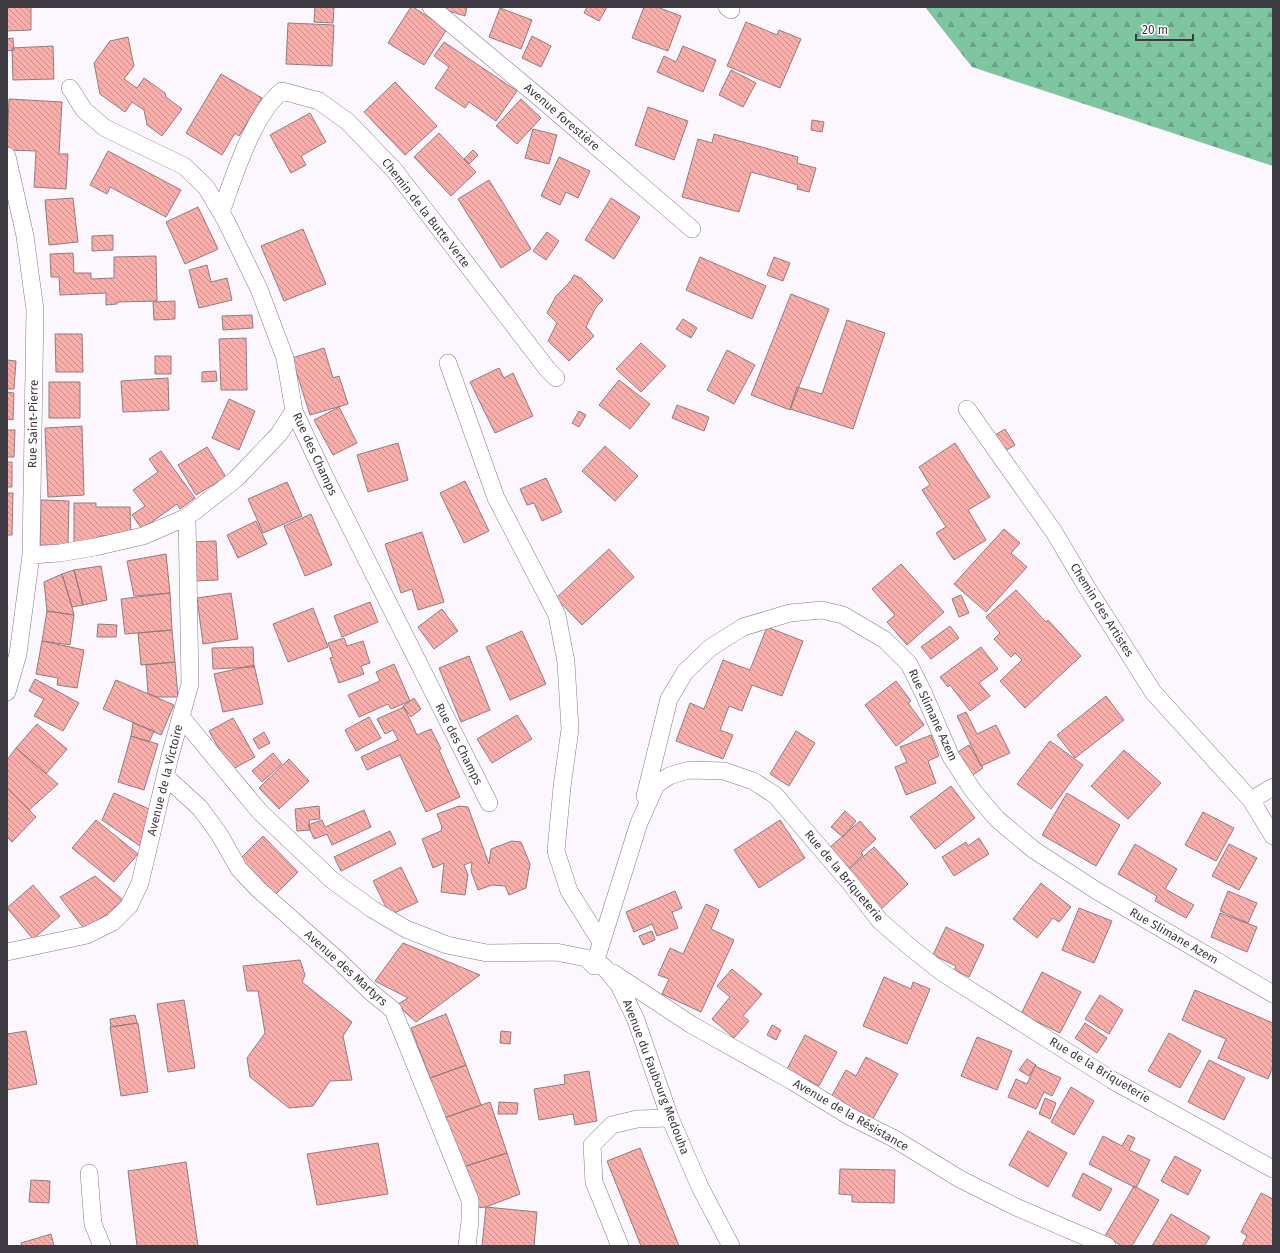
<svg xmlns="http://www.w3.org/2000/svg" width="1280" height="1253" viewBox="0 0 1280 1253" font-family="'Fira Sans',sans-serif">
<defs>
<pattern id="forest-firs" width="22" height="20" patternUnits="userSpaceOnUse"><rect width="22" height="20" fill="#7dc69f"/><path d="M5 1l3.5 6h-7zM16 11l3.5 6h-7z" fill="#68a283"/></pattern>
<pattern id="building-back-hatch" width="6" height="6" patternUnits="userSpaceOnUse"><rect width="6" height="6" fill="#fbadaa"/><path d="M-1 5l2 2M0 0l6 6M5-1l2 2" fill="none" stroke="#cd8e8c"/></pattern>
</defs>
<rect width="100%" height="100%" fill="#fcf7fe"/>
<path fill="url(#forest-firs)" d="M925 7H1273V166L972 67Z"/>
<path fill="url(#building-back-hatch)" stroke="#927d7c" d="M7 7H31V30L7 31Z
M315 7H334L333 23 314 22Z
M411 7H413L447 29 424 65 388 43Z
M447 7H467L465 16 446 10Z
M587 7H607L599 21 584 13Z
M644 7H657L681 16 668 51 632 38Z
M500 8 532 20 521 49 489 37Z
M746 22 777 35 779 30 801 39 780 88 727 66Z
M288 23 334 25 332 66 286 64Z
M532 36 551 46 541 67 522 58Z
M128 37 134 66 124 79 137 88 144 78 165 93 166 97 182 109 162 136 147 125 144 110 132 102 125 112 100 94 94 63 110 41Z
M13 38 14 50 7 51V39Z
M444 42 517 91 496 121 469 102 465 108 435 88 449 67 434 56Z
M53 46 54 79 13 80 12 48Z
M683 46 716 60 703 92 657 72 664 56 676 62Z
M731 70 756 83 743 107 719 95Z
M221 74 262 98 239 136 235 133 222 155 186 133Z
M395 82 437 126 405 155 364 112Z
M9 99 62 102 59 154H68L66 189 34 187 36 151 7 150Z
M521 99 541 118 517 144 496 126Z
M648 107 688 121 674 160 635 145Z
M310 113 326 142 301 156 306 165 291 173 270 135Z
M812 120 824 122 822 132 811 130Z
M533 129 557 135 549 164 525 158Z
M439 133 476 172 451 196 414 157Z
M714 134 798 157 797 163 816 168 809 192 797 189 798 185 751 172 739 212 682 197 698 139 712 143Z
M473 150 478 155 469 164 464 159Z
M108 151 181 190 166 217 110 187 107 194 90 185Z
M559 157 590 171 578 198 566 192 560 205 541 196Z
M489 180 531 249 501 268 458 199Z
M73 198 78 242 49 245 45 200Z
M611 198 640 217 614 259 585 240Z
M198 207 218 249 185 264 166 222Z
M303 229 326 284 284 301 261 246Z
M547 232 559 241 546 260 533 251Z
M113 235V250L92 251V236Z
M73 253 74 273H91V279L114 278V257L156 256 157 301 117 302V304L106 305V293L60 295 59 277H51L50 254Z
M700 257 766 286 752 319 686 290Z
M774 257 790 263 783 281 767 275Z
M207 265 211 282 227 278 232 300 199 308 189 270Z
M574 275 581 278 603 300 596 307 586 327 594 336 569 361 548 341 557 323 547 313 556 296 570 282Z
M791 294 829 309 790 410 751 395Z
M175 301V319L154 320 153 302Z
M252 315 253 328 223 330 222 316Z
M683 319 697 328 691 338 676 329Z
M847 320 885 333 853 429 790 409 797 387 822 394Z
M55 334H82L83 372H56Z
M246 338 247 390H221L219 339Z
M641 343 666 366 641 392 616 369Z
M324 348 333 378 339 376 348 404 310 415 292 358Z
M727 350 755 365 734 404 707 390Z
M155 356H171V374H155Z
M7 360 16 361 14 389H7Z
M499 368 504 378 513 373 533 416 495 433 470 382Z
M216 371 217 381 202 382V372Z
M168 378 169 410 123 412 121 381Z
M619 380 650 404 630 429 599 405Z
M49 382H80V418H49Z
M7 392 14 393 13 420 7 419Z
M229 399 255 411 239 450 212 438Z
M677 405 709 417 704 431 672 418Z
M339 407 357 443 333 455 314 420Z
M579 411 586 415 579 427 572 423Z
M82 426 84 495 48 497 45 428Z
M1005 429 1015 445 1000 454 990 438Z
M7 430H15L14 457H7Z
M398 443 408 480 368 492 357 455Z
M955 443 990 497 968 510 986 540 954 560 936 533 946 527 922 490 930 485 919 467Z
M605 446 638 476 615 501 582 471Z
M207 447 226 477 196 495 178 465Z
M161 451 195 498 180 509 177 504 142 529 132 515 145 506 133 490 158 472 149 459Z
M7 462H12V487H7Z
M546 478 562 512 542 521 534 503 527 505 520 489Z
M465 481 489 531 464 543 440 493Z
M287 482 302 516 263 533 248 499Z
M7 493H13L12 535H7Z
M41 500 69 501 68 546 40 545Z
M74 503H96V507H130L131 536H99V543L74 544Z
M311 514 332 565 305 576 284 526Z
M256 521 267 544 238 558 227 535Z
M1004 529 1020 543 1011 553 1027 567 986 612 954 584Z
M422 532 444 602 418 610 412 589 401 593 385 544Z
M216 541 218 580 192 581 191 542Z
M609 549 634 577 582 625 556 598Z
M166 554 170 593 134 596 127 561Z
M901 564 944 612 907 645 887 622 895 615 872 589Z
M101 566 107 600 83 605 74 570Z
M74 570 83 605 72 607 62 574Z
M62 574 72 607 74 615 47 611 44 582Z
M1016 590 1046 622 1048 620 1081 656 1025 708 1000 681 1022 660 1015 653 1011 657 994 639 1000 633 986 617Z
M170 593 172 630 125 634 121 599Z
M231 593 238 639 203 644 197 598Z
M961 595 969 613 959 617 952 599Z
M370 602 378 622 342 637 334 616Z
M313 608 328 647 288 662 273 624Z
M442 609 458 631 434 649 418 627Z
M47 611 74 615 70 645 42 641Z
M98 624 117 625 116 637H97Z
M950 626 959 638 931 659 921 647Z
M767 627 803 641 782 696 752 685 742 711 729 706 720 730 733 735 723 759 676 741 690 703 704 709 723 660 750 670Z
M172 630 175 662 141 665 138 633Z
M522 631 546 684 510 700 486 647Z
M344 638 347 646 363 641 370 663 361 666 364 674 339 683 330 658 333 657 328 643Z
M42 641 84 650 77 688 57 685 58 678 36 674Z
M253 647 254 667 213 669 212 648Z
M981 647 998 669 979 683 990 696 970 711 950 685 948 687 940 677Z
M469 656 490 710 461 722 439 668Z
M175 662 178 697H156L148 693 146 665Z
M394 664 410 701 391 709 388 704 359 717 348 695 380 681 376 672Z
M254 665 263 704 223 712 214 674Z
M35 679 79 703 63 731 34 716 44 699 29 691Z
M116 680 174 705 161 735 103 709Z
M896 681 911 701 908 703 924 725 896 746 865 705Z
M1106 696 1124 720 1075 758 1057 735Z
M414 698 421 709 411 717 403 706Z
M404 707 417 735 431 729 441 749 439 750 460 797 426 812 400 755 367 770 361 757 398 740 393 730 385 734 377 719Z
M966 712 977 734 996 725 1010 753 981 766 957 716Z
M517 715 532 739 492 763 477 739Z
M369 717 381 738 356 751 345 730Z
M233 718 255 757 231 770 209 731Z
M133 723 154 731 149 742 131 736Z
M37 724 67 749 46 774 16 748Z
M796 731 815 743 789 786 770 774Z
M264 732 270 743 259 749 253 739Z
M931 735 939 756 928 761 936 783 906 795 895 767 907 762 900 747Z
M131 736 158 744 144 790 118 782Z
M1050 741 1083 765 1051 809 1017 784Z
M969 745 983 768 971 776 956 753Z
M16 748 58 784 29 810 7 788V760Z
M1124 750 1161 783 1128 819 1091 786Z
M273 753 282 764 262 782 252 771Z
M289 759 309 781 279 809 259 788Z
M951 786 975 818 935 849 910 817Z
M7 788 36 817 12 842 7 837Z
M114 793 149 809 140 846 102 820Z
M1067 793 1120 825 1096 866 1042 835Z
M319 806 320 819 309 820 310 830 297 831 295 809Z
M459 806 468 807 489 864 491 849 512 841 521 842 530 864 526 888 509 895 505 886 492 885 478 890 471 871 472 862 464 865 468 875 465 895 441 892 444 863 433 868 422 839 441 831 442 827 437 814Z
M364 810 371 827 332 845 327 834 314 839 308 825 322 820 325 827Z
M845 811 856 821 843 837 831 827Z
M1203 812 1234 828 1216 861 1185 845Z
M96 820 138 854 114 882 72 848Z
M780 820 805 858 759 888 734 850Z
M860 821 876 839 861 853 863 855 848 869 829 848Z
M390 831 396 844 341 871 334 857Z
M263 836 298 872 275 895 240 859Z
M979 838 989 854 954 876 942 857 966 842 968 846Z
M1135 844 1177 869 1165 889 1194 905 1186 918 1155 901 1157 896 1118 874Z
M1229 844 1257 858 1239 890 1212 876Z
M874 847 908 884 879 911 845 873Z
M401 867 418 902 390 915 373 881Z
M95 876 123 900 107 914 85 930 60 897Z
M1041 883 1071 907 1059 922 1053 918 1037 938 1013 919Z
M33 885 60 916 33 939 7 908Z
M675 891 682 908 672 912 678 928 657 936 652 924 634 932 626 912Z
M1228 891 1257 903 1248 923 1220 911Z
M706 904 719 910 711 929 734 940 701 1012 662 994 669 979 658 975 670 948 683 954Z
M1079 908 1112 921 1094 963 1062 950Z
M1220 913 1257 927 1247 952 1211 937Z
M946 927 984 945 969 977 954 970 956 966 933 955Z
M652 931 655 940 643 945 639 936Z
M403 943 480 975 416 1022 397 1005 408 998 375 981Z
M300 960 305 975 302 982 352 1022 343 1036 352 1080 330 1081 313 1106 289 1108 250 1077 247 1058 265 1033 258 991H247L243 966Z
M732 969 762 994 743 1016 749 1021 734 1038 712 1019 730 997 717 986Z
M1042 972 1081 992 1060 1033 1021 1014Z
M884 977 911 989 913 982 930 989 907 1044 863 1026Z
M1195 990 1273 1023V1066L1268 1079 1218 1058 1226 1039 1182 1020Z
M1100 995 1123 1010 1109 1034 1085 1019Z
M184 1000 195 1068 168 1072 157 1004Z
M446 1014 466 1065 430 1078 411 1028Z
M135 1015 137 1023 111 1027 110 1019Z
M138 1023 148 1092 121 1096 110 1027Z
M1085 1023 1107 1038 1097 1053 1075 1038Z
M772 1025 781 1030 776 1040 767 1035Z
M26 1031 37 1084 7 1090V1034Z
M501 1031 511 1032 510 1044 500 1043Z
M1169 1033 1201 1051 1180 1088 1148 1071Z
M805 1035 837 1052 819 1086 787 1069Z
M977 1037 1012 1051 997 1090 961 1076Z
M866 1057 898 1074 871 1122 830 1099 846 1070 856 1076Z
M1027 1059 1036 1065 1029 1076 1019 1070Z
M1209 1060 1245 1078 1224 1120 1188 1102Z
M466 1065 481 1105 444 1118 430 1078Z
M1035 1066 1061 1078 1052 1096 1044 1092 1036 1109 1008 1097 1016 1079 1027 1084Z
M589 1071 597 1121 575 1125 573 1114 539 1120 534 1089 565 1084 564 1075Z
M1071 1087 1094 1101 1074 1135 1051 1122Z
M1045 1098 1056 1103 1050 1119 1039 1114Z
M490 1102 507 1153 463 1167 444 1118Z
M499 1102 518 1103 517 1114H498Z
M1028 1131 1067 1153 1048 1187 1009 1165Z
M1128 1135 1135 1138 1129 1150 1150 1160 1136 1188 1089 1164 1103 1136 1122 1146Z
M378 1143 388 1194 317 1205 307 1154Z
M640 1148 679 1246H641L607 1161Z
M507 1153 520 1194 486 1207 476 1208 463 1167Z
M1175 1156 1201 1170 1188 1195 1161 1181Z
M186 1162 198 1246H137L128 1171Z
M840 1169 895 1170 894 1203 852 1202V1195L839 1194Z
M1083 1173 1112 1189 1100 1211 1072 1196Z
M31 1180 50 1181 49 1203 29 1202Z
M1134 1186 1159 1200 1132 1246H1122L1105 1236Z
M1261 1193 1273 1199V1246H1242L1247 1236 1241 1232Z
M486 1207 537 1212 534 1246H482Z
M1171 1214 1210 1237 1204 1246H1152Z
M51 1234 54 1246H22L21 1243Z"/>
<g fill="none" stroke-linecap="round" stroke-linejoin="round">
<g stroke="#857b8a" stroke-width="18">
<path id="minor" d="M431 7 540 98 692 229
M727 7 731 10
M70 88 84 110 105 128 184 166 206 187 226 221 259 289 285 358 294 411 326 479 489 803
M7 156 25 236 35 310 31 555 18 654 7 692
M221 212C234 177 253 114 282 91L319 101 348 122 395 171 548 370 556 378
M448 363 496 498 557 615 566 662 570 729 562 787 556 851 569 891 601 942
M967 409 1054 532 1086 586 1153 692 1251 800
M31 555 60 553 95 547 143 536 187 517 236 479 279 434 294 411
M181 717 260 812 332 880 372 909 406 929 447 945 487 953 556 952 586 958 594 966H603L619 985 636 1020 670 1118 700 1187 731 1246
M165 776 200 808 219 834 239 869 258 889 339 961 372 993 393 1010 470 1200V1221L467 1246
M1273 787 1251 800 1273 836
M645 796 669 699 685 672 710 648 743 627 790 613 822 610 843 615 885 640 909 664 923 692 951 757 974 792 997 819 1034 850 1097 891 1273 994
M7 952 87 935 113 922 129 906 140 883 170 756 190 684 187 517
M594 966 639 823 656 785 669 776 689 770 724 771 753 781 775 795 851 884 880 921 910 947 943 973 1112 1080 1273 1169
M613 973 692 1025 792 1081 849 1116 893 1138 960 1179 1016 1207 1107 1246
M89 1173 93 1224 102 1246
M620 1246 594 1182 592 1145 612 1125 637 1119 670 1118"/>
</g>
<use href="#minor" stroke="#fff" stroke-width="17"/>
</g>
<g text-anchor="middle" stroke-width="4" stroke-linejoin="round" paint-order="stroke">
<g font-size="12" fill="#3e3a41" stroke="#fff">
<text transform="translate(562 117) rotate(41)" y="4">Avenue forestière</text>
<text transform="translate(426 213) rotate(52)" y="4">Chemin de la Butte Verte</text>
<text transform="translate(33 424) rotate(-89)" y="4">Rue Saint-Pierre</text>
<text transform="translate(315 454) rotate(65)" y="4">Rue des Champs</text>
<text transform="translate(1102 610) rotate(58)" y="4">Chemin des Artistes</text>
<text transform="translate(933 715) rotate(65)" y="4">Rue Slimane Azem</text>
<text transform="translate(459 744) rotate(63)" y="4">Rue des Champs</text>
<text transform="translate(165 780) rotate(-76)" y="4">Avenue de la Victoire</text>
<text transform="translate(844 876) rotate(50)" y="4">Rue de la Briqueterie</text>
<text transform="translate(1174 936) rotate(30)" y="4">Rue Slimane Azem</text>
<text transform="translate(346 968) rotate(42)" y="4">Avenue des Martyrs</text>
<text transform="translate(1100 1070) rotate(31)" y="4">Rue de la Briqueterie</text>
<text transform="translate(656 1077) rotate(69)" y="4">Avenue du Faubourg Medouha</text>
<text transform="translate(851 1115) rotate(30)" y="4">Avenue de la Résistance</text>
</g>
</g>
<rect width="1280" height="1253" fill="none" stroke="#3e3a41" stroke-width="16"/>
<path d="M1136 34v6h57v-6" fill="none" stroke="#3e3a41" stroke-width="2"/>
<text x="1142" y="34" font-size="12" fill="#3e3a41" stroke="#ffffff" stroke-width="3" paint-order="stroke">20 m</text>
</svg>
